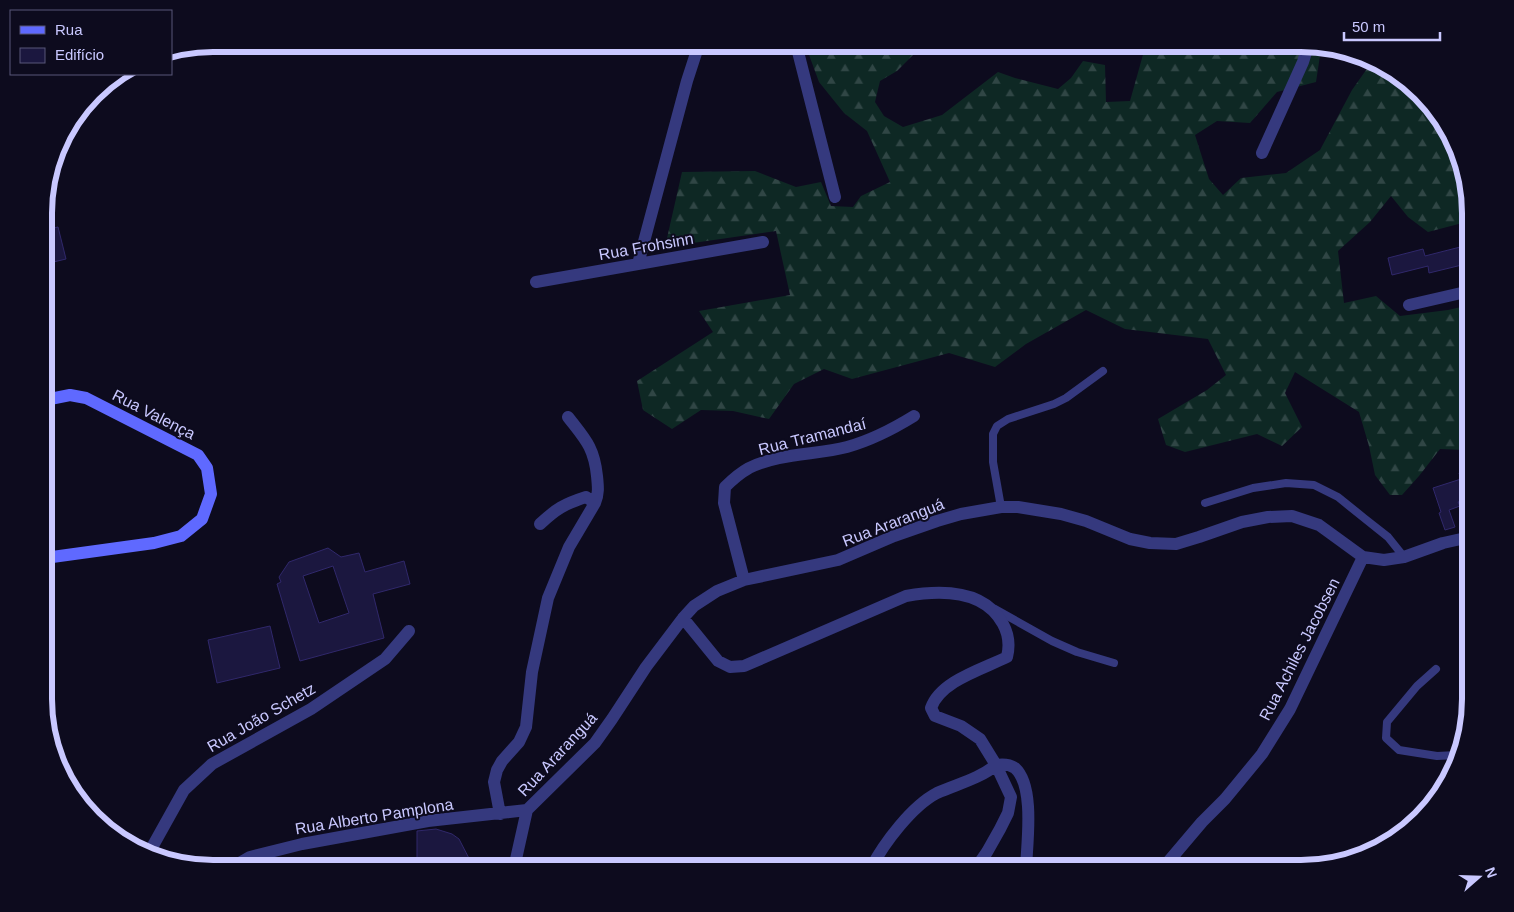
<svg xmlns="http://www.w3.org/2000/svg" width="1514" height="912" viewBox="0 0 1514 912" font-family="Helvetica,sans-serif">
<defs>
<pattern id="forest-firs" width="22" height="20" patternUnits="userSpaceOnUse" patternTransform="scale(1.25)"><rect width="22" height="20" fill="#0e2824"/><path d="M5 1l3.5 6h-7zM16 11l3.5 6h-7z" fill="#304645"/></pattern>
</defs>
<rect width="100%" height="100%" fill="#0d0b1e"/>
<path fill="url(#forest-firs)" d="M805 44H924L897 71 880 81 875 102 884 116 903 127 942 115 998 72 1015 78 1058 89 1071 78 1083 61 1105 65 1106 102 1130 101 1146 44H1300L1321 49 1316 82 1277 92 1250 123 1217 121 1195 135 1209 179 1223 195 1241 178 1286 173 1320 150 1352 90 1371 63 1385 67 1442 120 1470 202V221L1428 232 1408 217 1391 196 1370 222 1338 251 1344 303 1376 296 1400 316 1448 310 1470 305V455L1464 450 1440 449 1419 476 1402 495H1390L1375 475 1369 446 1359 412 1295 372 1285 393 1302 427 1282 446 1257 434 1185 452 1166 445 1158 419 1207 390 1226 375 1208 339 1125 329 1086 310 1026 344 995 367 949 353 852 379 824 369 794 384 769 419 733 411 701 410 672 429 643 410 637 381 713 332 699 311 790 295 776 231 665 247 682 172 755 171 796 187 821 182 831 206 853 207 861 196 890 182 867 131 844 113 819 82Z"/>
<path fill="#1b173f" stroke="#30286b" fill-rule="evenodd" d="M58 227 66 259 45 264V230Z
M1468 245 1470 254V263L1429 273 1428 266 1392 275 1388 258 1423 249 1425 256Z
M1470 469V501H1468L1467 499 1458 502 1460 506 1449 510 1455 527 1445 530 1439 513 1441 512 1433 488 1461 479 1459 473Z
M328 548 341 557 359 553 365 572 404 561 410 584 373 594 384 638 300 661 277 584 281 582 279 577 289 562ZM333 566 349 613 319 623 303 576Z
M270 626 280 668 217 683 208 640Z
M436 829 452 834 459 839 474 868H417V831Z"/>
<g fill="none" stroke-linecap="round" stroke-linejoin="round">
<path stroke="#35397e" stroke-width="8" d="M1205 503 1253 488 1286 483 1314 485 1338 497 1364 518 1388 537 1404 557
M1001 507 993 462V434L997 426 1008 419 1054 404 1066 398 1103 371
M995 609 1052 641 1077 652 1114 663
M1436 669 1417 686 1387 722 1386 738 1399 750 1437 756 1456 755"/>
<path stroke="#35397e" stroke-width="12" d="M796 44 835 197
M1262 153 1303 62 1308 46
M638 264 687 81 699 44
M536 282 763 242
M1409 305 1470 291
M568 417C585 439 594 447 597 476 598 486 599 494 595 503
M744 580 724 503 725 487C732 480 740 473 749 468 779 453 816 455 847 447 872 440 893 429 914 416
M683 618 718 661 730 667 744 666 906 596C940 590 984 589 1003 624 1009 635 1010 645 1007 657 983 669 940 681 931 708L935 716 961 726 980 739 996 765 1011 797 1008 813 1000 829 987 852 976 868
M996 765C1003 764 1009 764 1015 768 1035 786 1027 843 1026 868
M500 814 494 782 497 770 502 761 519 742 526 727 532 672 548 598 569 547 595 503 586 497C564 504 556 509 540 524
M150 851 184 790 212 764 311 709 385 659 409 631
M231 868 250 857 302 844 428 821 527 810
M514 868 527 810 595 743 612 719 646 667 683 618 694 606 717 591 744 580 838 560 894 536 937 521 961 514 1001 507H1018L1061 514 1086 521 1130 539 1150 543 1176 544 1199 537 1242 522 1268 517 1292 516 1319 525 1363 557 1384 560 1404 557 1443 543 1470 537
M871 868C884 843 912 806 937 793 957 784 979 779 996 765
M1163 868 1202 822 1225 799 1262 754 1290 709 1363 557"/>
<path stroke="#5f69ff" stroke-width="12" d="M45 400 70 395 86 398 198 455 207 468 211 494 202 519 181 536 154 543 45 558"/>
</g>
<g text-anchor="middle" stroke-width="4" stroke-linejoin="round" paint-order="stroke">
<g font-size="16" fill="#c9c8ff" stroke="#0d0b1e">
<text transform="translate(646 246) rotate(-10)" y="6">Rua Frohsinn</text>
<text transform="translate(154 414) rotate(27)" y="6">Rua Valença</text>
<text transform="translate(812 436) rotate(-14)" y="6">Rua Tramandaí</text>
<text transform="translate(893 522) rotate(-21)" y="6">Rua Araranguá</text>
<text transform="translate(1299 649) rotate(-63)" y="6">Rua Achiles Jacobsen</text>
<text transform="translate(261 717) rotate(-30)" y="6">Rua João Schetz</text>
<text transform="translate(557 754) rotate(-47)" y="6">Rua Araranguá</text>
<text transform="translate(374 816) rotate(-9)" y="6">Rua Alberto Pamplona</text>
</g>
</g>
<path d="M0 0H1514V912H0ZM213 52H1301A161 161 0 0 1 1462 213V699A161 161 0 0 1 1301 860H213A161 161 0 0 1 52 699V213A161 161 0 0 1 213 52Z" fill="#0d0b1e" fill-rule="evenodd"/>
<path fill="none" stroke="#c9c8ff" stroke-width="6" d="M213 52H1301A161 161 0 0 1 1462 213V699A161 161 0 0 1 1301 860H213A161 161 0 0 1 52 699V213A161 161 0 0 1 213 52Z"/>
<rect x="10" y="10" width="162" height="65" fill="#0d0b1e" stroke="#585778"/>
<rect x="20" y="26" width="25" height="8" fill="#5f69ff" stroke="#585778"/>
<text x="55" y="35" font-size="15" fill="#c9c8ff">Rua</text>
<rect x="20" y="48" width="25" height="15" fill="#1b173f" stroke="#585778"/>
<text x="55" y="60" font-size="15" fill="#c9c8ff">Edifício</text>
<g transform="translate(1479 877) rotate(70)" stroke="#0d0b1e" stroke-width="4" paint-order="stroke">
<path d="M0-4L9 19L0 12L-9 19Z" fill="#c9c8ff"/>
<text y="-8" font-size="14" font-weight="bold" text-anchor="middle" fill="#c9c8ff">N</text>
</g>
<path d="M1344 32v8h96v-8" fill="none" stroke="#c9c8ff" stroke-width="2.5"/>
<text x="1352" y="32" font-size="15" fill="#c9c8ff" stroke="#0d0b1e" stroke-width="4" paint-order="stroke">50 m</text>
</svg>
